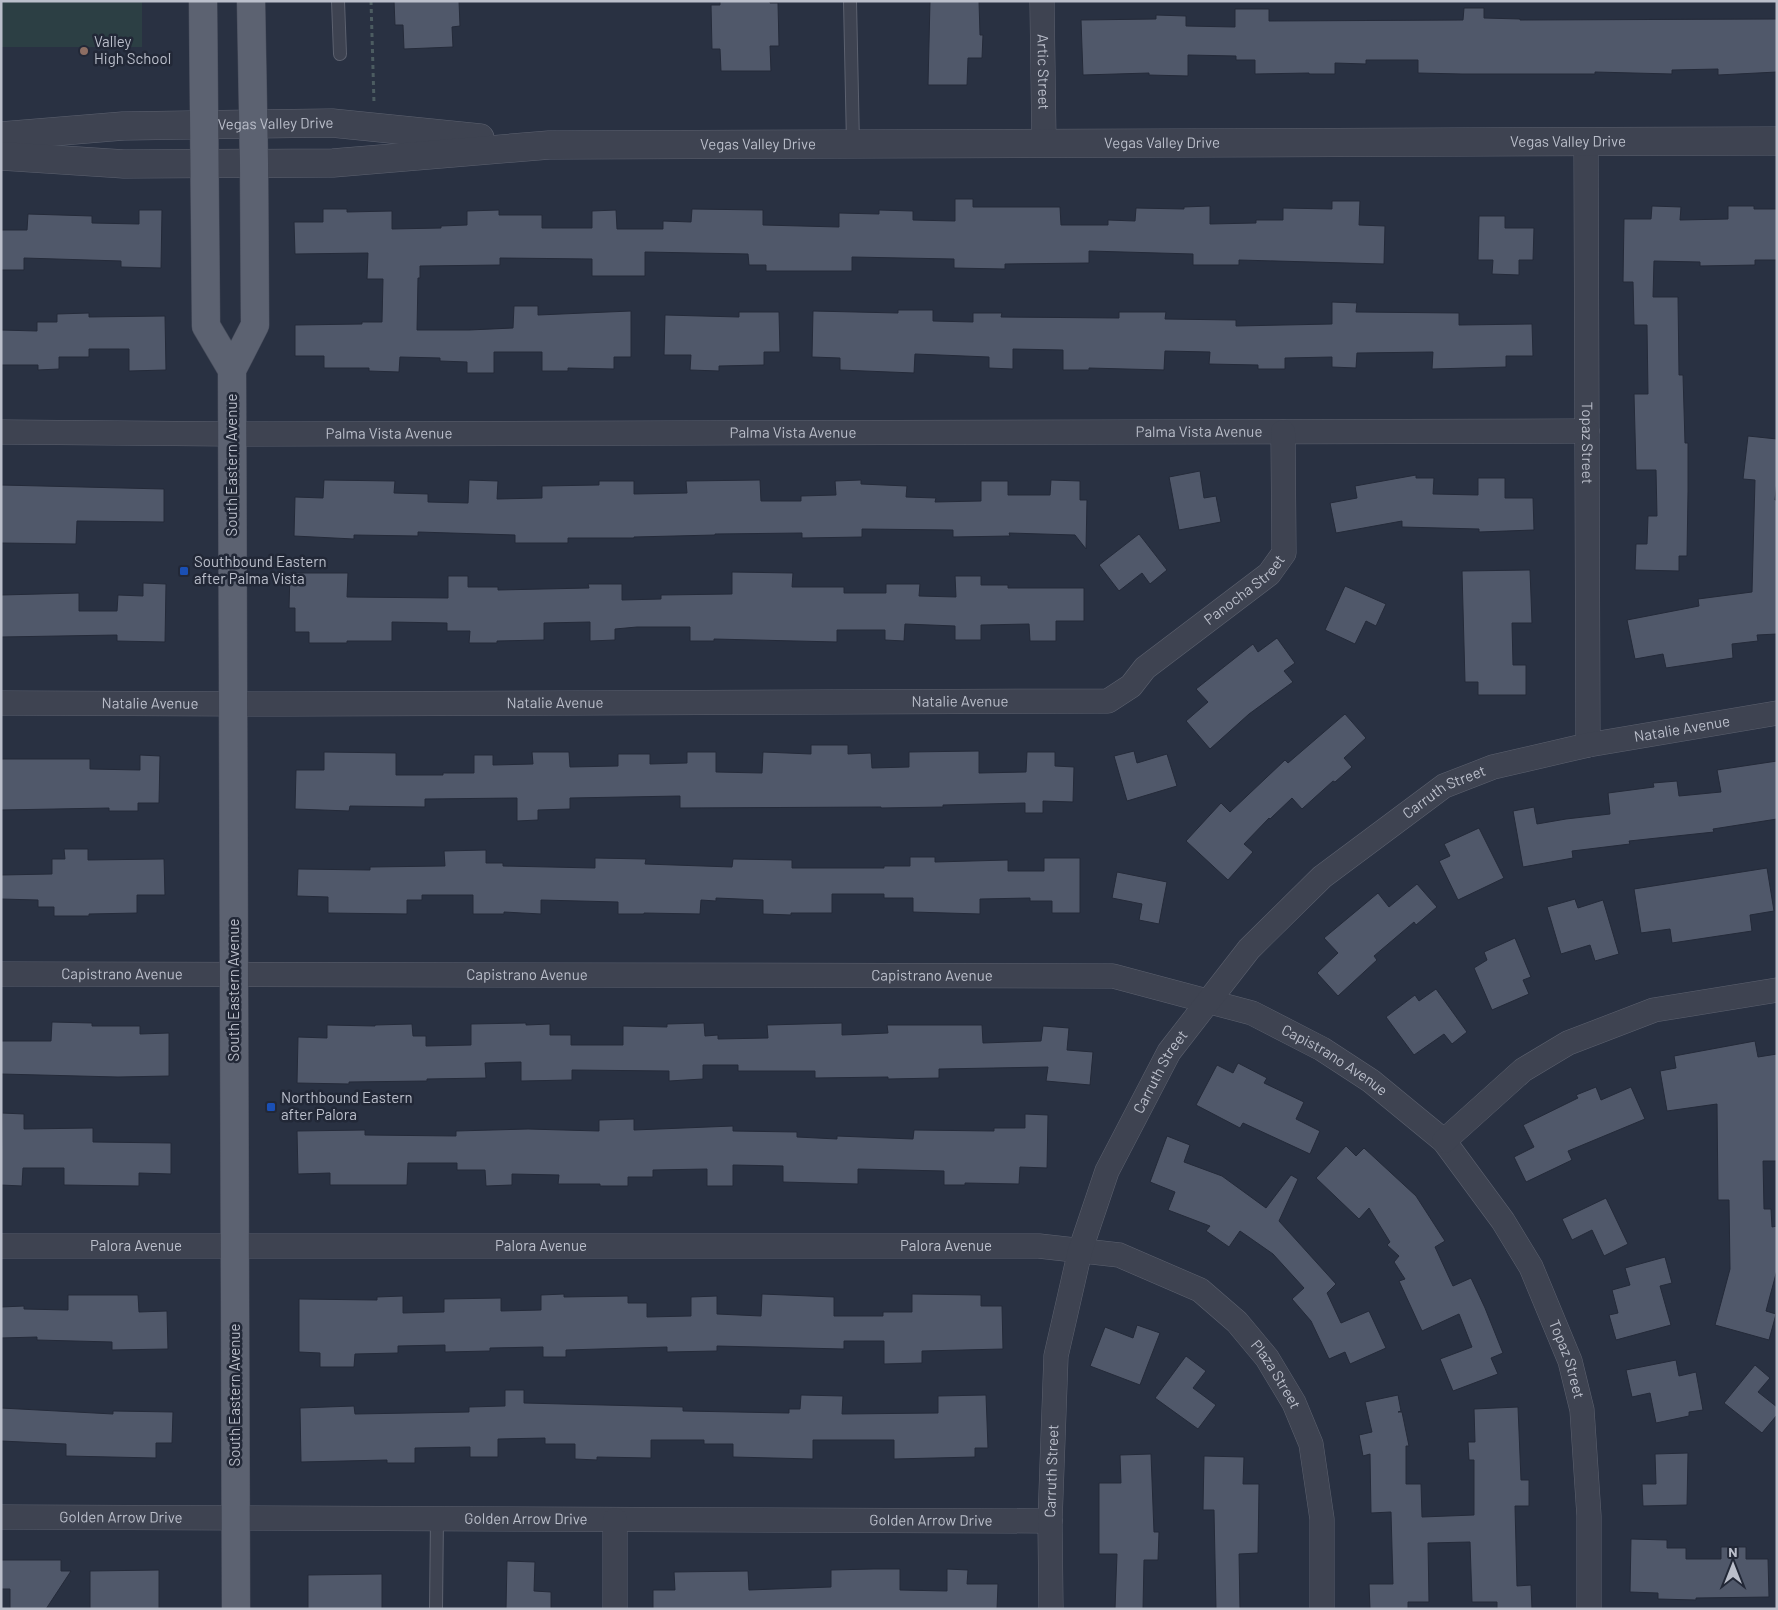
<svg xmlns="http://www.w3.org/2000/svg" width="1778" height="1610" viewBox="0 0 1778 1610" font-family="Barlow,sans-serif">
<rect width="100%" height="100%" fill="#293142"/>
<path fill="#2c3f44" d="M1 1H142V47H1Z"/>
<path fill="#50586a" stroke="#242a39" d="M394 1H459L460 26 452 27 453 47 404 49 403 25H395Z
M720 1H770V3H778L779 46H770L771 71H721L720 49H712L711 5H720Z
M930 1H979L980 35H983L982 58H968L967 85H928Z
M1464 8H1484V18L1520 19V20L1777 19V72L1718 75V69L1672 70V74L1595 72V74H1462L1418 73V60H1366V64L1335 63V74H1309V73L1255 74V60H1236V56L1188 55V76L1149 75V73L1083 75 1081 20 1156 19V15L1186 16V26L1235 27V9H1269V21L1463 20Z
M955 199H973V207H1060L1061 225H1108V220L1135 221 1136 208 1184 209V207L1210 206V224L1256 223V220H1283V208L1332 209V201H1360L1359 225 1385 226 1384 264 1239 260V265H1193V254L1089 251V263L1005 264V269L954 268V259L852 257V271H766V265H749L748 254 645 252V276H592V259L500 258V265L420 266V278H418L417 330H469L513 328 514 306H538V315L631 311V357H614V369L568 368V371H542V352H494V373H467V362L440 361V358L400 357 399 372 369 371V368H324V356H295V325L362 324V322H382L383 279H367L368 253 295 254 294 222H323V209H347V212L392 211V229L441 228V226L467 225V211L499 210V215H542V228H592V211L616 210 617 229H663V221L691 222 692 209 763 210V225L839 227V213L879 214V210L913 211V220L955 221Z
M1652 206 1681 207 1680 220 1728 219V206H1754V209H1777V260H1755V265L1700 266V262L1654 261 1653 297H1678L1679 375H1683L1685 443H1688V492L1687 556H1679V571L1635 570 1636 544H1647L1648 516H1657L1656 470H1636L1634 394H1648L1647 325H1634L1633 282H1623L1624 219H1651Z
M139 210H162L161 268 121 267V261L24 258V270H1V230H27L28 214 92 216V223L139 224Z
M1479 216H1505V228H1534L1533 260H1519V275L1492 274 1493 260H1478Z
M1332 302 1357 303 1356 312 1459 313V325L1532 324 1533 356H1506V367L1432 369 1433 352 1357 353 1356 368 1332 367V357L1285 358V369H1258V365L1209 364 1210 352 1165 351 1164 370 1089 368V370H1063V350L1013 349V369L989 368V357L915 354 914 373 840 370V358L812 357 813 311 898 313V310H933V321L973 322V313H1002L1001 317 1119 318V312H1166L1165 319 1236 320V326L1332 324Z
M739 312H779L780 352H764V365L719 366V371L690 370 691 355H664L665 315 739 317Z
M89 313V317L165 316 166 370 129 371V349H89V357H59V369L38 370V365H1V330L37 331V322H57V314Z
M1748 436 1777 439V481L1775 500H1777V634L1757 635 1758 641 1732 644 1733 658 1666 668 1663 654 1635 659 1627 620 1699 606 1698 599 1752 592 1755 480 1743 479Z
M1200 471 1204 498 1216 496 1221 522 1179 530 1169 477Z
M1416 475V478H1434L1433 494 1478 495V478H1505V498H1533L1534 530 1479 532V529L1402 527V521L1336 533 1330 503 1357 498 1355 486Z
M324 480 395 481 394 493 428 494V502L468 503 469 480 498 481 497 499 542 498V486L599 485V481H634V494L687 493 686 481 760 480 761 501H801V496L836 495 835 481 861 480V484L907 486 906 497 936 498 935 502 981 501V481H1008V495H1050L1051 480 1080 481V500H1087L1086 549 1075 535 1009 533 1010 536 953 537V530L862 529V537L802 538V533L715 534V535L634 537V538H568V543H515V535L418 532V536L354 535V539L294 536 295 497 323 498Z
M1 485 164 489V522L77 521 76 544 1 543Z
M1139 534 1167 570 1150 584 1142 573 1119 591 1099 565Z
M1530 570 1532 623H1512L1513 665H1526V695H1478V682H1465L1462 571Z
M732 572 793 573 792 587H844V593H886V584H920L919 596 956 597 955 576H981V585H1008V588H1084V621H1056V641H1030L1029 624 981 625V640H955V626L905 624 904 641 885 640V630H837V642L714 639V641H690V627H637L615 629V640L590 641V622L544 623V640L497 641V643H469L470 631H447V623L392 622V641H347V643H309V632H295V608H289L290 573H348L347 597 448 598V576H468V587H498V590L589 588 588 584H622V600L661 599V595L732 594Z
M143 583 166 584 165 642 117 641V635L1 637V595L79 593V611H117L118 595 143 596Z
M1345 586 1386 604 1376 626 1366 621 1355 644 1325 630Z
M1277 638 1295 663 1284 671 1293 682 1249 714 1210 749 1186 721 1208 702 1196 689 1253 644 1258 652Z
M1345 714 1366 738 1344 758 1352 767 1335 782 1333 781 1302 809 1292 798 1270 819 1269 818 1244 844 1253 852 1228 880 1186 841 1221 803 1230 812 1285 760 1288 763Z
M811 745H848V754L871 753 872 768 909 767V752L979 751V773L1026 772 1027 752H1055V766L1074 767 1073 802 1043 801V813H1025V803L943 805V807L881 808V807L680 808V796L570 798V809L538 810V820L517 821V798L425 799V807L350 806 349 811 295 809 296 770H324V752L396 753V775H443V773H474V755H493V765L533 764 532 752H569L570 767 618 766V754H650V764L687 763V752H716V772L762 773 763 752 811 754Z
M1134 751 1137 763 1167 754 1177 786 1127 801 1114 756Z
M140 755 160 756 159 803H138V811H109V808L1 810V759H90V769L140 770Z
M1777 761V819L1713 829 1714 832 1629 841 1630 844 1572 851 1573 858 1523 867 1513 811 1534 807 1537 824 1566 819 1610 814 1608 793 1654 787 1653 783 1677 781 1679 796 1721 792 1717 770Z
M1479 828 1504 878 1458 900 1439 861 1450 856 1444 844Z
M64 849H88V860L164 859 165 895H137V913L89 914V916H54V907H38V900L1 899V875L52 874V859H65Z
M486 850V863H503V866L595 868V858L646 859 645 864 732 867 733 859 792 860V868H884V866H910V857H935V862L1008 860V871H1044V858H1080V913H1052V901H1030V898L980 899V914L913 912V898H884V894H832V913H791V915L763 914V900L716 898V901L701 900 700 914 644 913V914H618V902L541 900V914L504 912V914H473V895H422V900H407V914L328 913V897L297 896 298 869 370 870V867L445 866 444 851Z
M1767 868 1774 911 1750 915 1752 931 1672 943 1670 929 1641 933 1634 889Z
M1117 872 1167 882 1159 924 1139 920 1142 904 1112 898Z
M1417 884 1437 907 1416 925 1414 922 1374 956 1377 960 1338 996 1317 973 1338 953 1324 938 1378 893 1389 907Z
M1575 899 1578 908 1603 900 1619 954 1595 961 1590 945 1561 954 1547 907Z
M1515 938 1531 977 1523 980 1529 994 1492 1010 1474 968 1487 960 1484 952Z
M1436 989 1467 1032 1452 1044 1444 1034 1414 1055 1386 1017 1415 995 1419 1001Z
M52 1022 92 1023V1026H140V1034L169 1033V1076L118 1077 1 1074V1041H51Z
M526 1023V1025L550 1024V1035H571V1045H623V1026L667 1027V1024L704 1023 705 1036 718 1035V1039L768 1038 767 1025 842 1023V1035L888 1033 887 1025H982L983 1043 1041 1041 1043 1026 1069 1028 1067 1050 1093 1052 1090 1085 1046 1081 1048 1067 939 1069V1078L888 1079V1077L815 1078V1071H738V1065H703V1079L669 1081V1071L572 1070V1080L521 1081V1062L485 1063 486 1078 427 1079V1081L349 1082V1084L297 1083 298 1037 327 1038V1025L375 1026V1025L412 1024 413 1036H426V1046L471 1045V1024Z
M1755 1041 1758 1057 1777 1054V1161H1763L1764 1209H1771L1772 1227 1777 1226V1270L1766 1311 1776 1314 1769 1340 1715 1325 1730 1269 1729 1200H1718L1717 1104 1667 1111 1660 1071 1676 1068 1674 1056Z
M1238 1063 1267 1078 1264 1083 1304 1102 1296 1119 1320 1131 1310 1154 1243 1123 1240 1128 1196 1105 1217 1065 1233 1073Z
M1596 1087 1601 1100 1631 1087 1645 1119 1568 1151 1572 1160 1526 1182 1514 1157 1534 1147 1523 1125 1578 1098 1576 1095Z
M2 1113 24 1114V1129L93 1128V1142L171 1143V1174L139 1173V1186L64 1185V1168H23L22 1186 1 1185Z
M1025 1114 1048 1115 1047 1168 1020 1167 1019 1184 965 1183V1185H944V1171L858 1169V1184L783 1182V1166L733 1165V1186H707V1169L653 1170V1177H628V1186H600V1184H558L559 1175 512 1174V1185L486 1186 485 1170H457V1163H408L407 1185H330V1173L298 1174 297 1131 365 1130V1135L456 1136V1131L528 1129 599 1131V1120L634 1119V1130L733 1126V1131L797 1132V1137L837 1139V1136L913 1139 914 1130 994 1131V1128H1025Z
M1167 1136 1190 1145 1184 1162 1222 1176 1266 1208 1291 1175 1298 1179 1279 1221 1336 1284 1327 1293 1341 1323 1369 1311 1386 1348 1350 1364 1345 1352 1329 1359 1311 1321 1292 1299 1304 1288 1273 1254 1240 1231 1229 1247 1206 1231 1210 1226 1168 1210 1175 1192 1150 1182Z
M1346 1146 1356 1156 1364 1148 1416 1196 1445 1241 1435 1247 1453 1286 1471 1278 1485 1308 1503 1353 1491 1358 1498 1374 1453 1391 1440 1359 1472 1347 1459 1314 1422 1331 1399 1281 1405 1279 1394 1262 1399 1256 1387 1245 1390 1242 1369 1208 1359 1219 1316 1178Z
M1606 1198 1628 1244 1604 1256 1592 1230 1572 1240 1562 1219Z
M1665 1257 1672 1283 1660 1286 1671 1325 1616 1340 1609 1315 1618 1313 1612 1290 1630 1285 1625 1268Z
M564 1294V1297L628 1296V1303H647V1317L691 1316V1297L717 1296V1314L761 1316 762 1294 834 1297V1316H883V1312H912V1294L981 1295V1306H1002L1003 1349 922 1351V1363L884 1364V1341H844V1349L717 1346V1351L667 1352V1347L566 1350V1357H543V1347L490 1348V1351L445 1352V1345L398 1346V1353L355 1354 354 1367H320V1353L299 1352V1299L377 1300V1297L403 1296V1313L444 1312V1299L501 1298V1311L541 1310V1295Z
M68 1295H138L139 1312 167 1311 168 1349 112 1350V1342L37 1340V1337L1 1338V1307L24 1306V1309L68 1310Z
M1137 1325 1160 1333 1140 1385 1090 1366 1105 1327 1133 1338Z
M1186 1356 1206 1371 1193 1388 1216 1405 1198 1429 1155 1398Z
M1676 1360 1679 1376 1696 1372 1703 1410 1689 1412V1416L1656 1423 1650 1393 1632 1397 1626 1370Z
M1755 1365 1770 1378 1758 1392 1777 1407V1415L1762 1433 1724 1403Z
M505 1390H524V1403L683 1407V1411L789 1413V1409H800L801 1395 843 1396 842 1414 938 1413V1396L986 1395 988 1448H975V1457L894 1459V1440H813V1459L733 1457V1444H704V1440H651V1458L597 1457V1460L575 1459V1444H545V1438L498 1439V1457H470V1447L415 1448V1463H387V1460L301 1462 300 1408 354 1406 355 1414 469 1412V1407L505 1406Z
M1398 1395 1401 1411 1398 1412H1402L1409 1446H1406V1484H1421L1422 1517 1474 1515V1460H1469L1468 1442H1475L1474 1409 1518 1407 1521 1480H1529V1506H1515L1517 1586 1531 1585 1532 1609H1497V1602H1472L1470 1542 1428 1543 1429 1602H1408V1609H1370L1369 1584H1393L1391 1512 1371 1513 1370 1454 1363 1456 1359 1435 1372 1432 1365 1402Z
M1 1408 113 1414V1411L173 1412 172 1443H156V1458L66 1456V1444L1 1441Z
M1688 1453 1687 1505 1643 1506 1642 1484H1656L1655 1454Z
M1151 1454 1154 1532H1159L1158 1560H1144L1143 1609H1115L1117 1554H1099V1483H1121L1120 1455Z
M1204 1456 1244 1457 1243 1484H1259L1258 1553 1239 1554 1240 1609H1216L1214 1510H1203Z
M1631 1539 1667 1540V1548H1686V1559H1721V1547H1746V1559H1768L1769 1597 1696 1598V1600L1658 1599V1593L1630 1592Z
M1 1560H61V1571H71L46 1609H10V1589H1Z
M507 1561 535 1562 534 1591 551 1592V1609H506Z
M873 1569H900V1590L947 1591V1569L968 1570 967 1584H998L997 1609H653V1590H675L674 1572 748 1571 749 1590 831 1587V1570Z
M159 1570V1609H90V1571Z
M382 1574V1609H308V1575Z"/>
<g fill="none" stroke-linecap="round" stroke-linejoin="round">
<g stroke="#5c616f" stroke-width="14">
<path id="service" d="M338 1 340 54
M850 1 853 144
M436 1609 437 1519"/>
</g>
<g stroke="#5c616f" stroke-width="25">
<g id="minor">
<path id="s1" d="M1042 1 1044 143"/>
<path id="s2" d="M1586 142 1588 745"/>
<path id="s3" d="M1 432 232 434 1587 431"/>
<path id="s4" d="M1 703 284 704 1108 701 1131 686 1145 668 1269 574 1284 553 1283 432"/>
<path id="s5" d="M1 974 1113 976 1252 1013 1322 1049 1371 1081 1444 1141 1503 1221 1531 1267 1570 1361 1582 1410 1589 1516V1609"/>
<path d="M1444 1141 1523 1070 1568 1043 1654 1010 1777 990"/>
<path id="s6" d="M1 1246H1039L1119 1255 1200 1290 1237 1322 1267 1358 1294 1403 1311 1444 1322 1519V1609"/>
<path id="s7" d="M1 1517 1050 1521"/>
<path d="M615 1520V1609"/>
<path id="s8" d="M1051 1609 1050 1521 1056 1356 1080 1251 1107 1171 1169 1052 1249 949 1322 877 1444 786 1493 767 1588 745 1777 713"/>
</g>
</g>
<g stroke="#5c616f" stroke-width="29">
<g id="tertiary">
<path id="s9" d="M1 136 123 126 332 123 480 138"/>
<path id="s10" d="M1 156 124 164 333 163 549 145 1777 141"/>
</g>
</g>
<g stroke="#474c5b" stroke-width="29">
<path id="primary" d="M203 1 206 326 232 370
M236 1609 232 370 255 325 254 163 251 1"/>
</g>
<path stroke="#4c5c61" stroke-width="3" stroke-dasharray="4 4" stroke-linecap="butt" d="M371 1 374 103"/>
<use href="#service" stroke="#3e4351" stroke-width="12"/>
<use href="#minor" stroke="#3e4351" stroke-width="24"/>
<use href="#tertiary" stroke="#3e4351" stroke-width="28"/>
<use href="#primary" stroke="#5c6271" stroke-width="28"/>
</g>
<circle fill="#8d6e63" stroke="#222837" stroke-width="2" cx="84" cy="51" r="5"/>
<g fill="#1a4fb4" stroke="#222837" stroke-width="2">
<rect x="179" y="566" width="10" height="10" rx="2.5"/>
<rect x="266" y="1102" width="10" height="10" rx="2.5"/>
</g>
<g text-anchor="middle" stroke-width="5" stroke-linejoin="round" paint-order="stroke">
<g font-size="15" fill="#bbbfcb" stroke="#222837" text-anchor="start">
<text x="94" y="47">Valley<tspan x="94" dy="17">High School</tspan></text>
<text x="194" y="567">Southbound Eastern<tspan x="194" dy="17">after Palma Vista</tspan></text>
<text x="281" y="1103">Northbound Eastern<tspan x="281" dy="17">after Palora</tspan></text>
</g>
<g font-size="15" fill="#bbbfcb" stroke="#222837">
<text dy="5" stroke="none"><textPath href="#s1" startOffset="71">Artic Street</textPath></text>
<text dy="5" stroke="none"><textPath href="#s9" startOffset="275">Vegas Valley Drive</textPath></text>
<text dy="5" stroke="none"><textPath href="#s10" startOffset="1568">Vegas Valley Drive</textPath></text>
<text dy="5" stroke="none"><textPath href="#s10" startOffset="1162">Vegas Valley Drive</textPath></text>
<text dy="5" stroke="none"><textPath href="#s10" startOffset="758">Vegas Valley Drive</textPath></text>
<text dy="5" stroke="none"><textPath href="#s3" startOffset="792">Palma Vista Avenue</textPath></text>
<text dy="5" stroke="none"><textPath href="#s3" startOffset="1198">Palma Vista Avenue</textPath></text>
<text dy="5" stroke="none"><textPath href="#s3" startOffset="388">Palma Vista Avenue</textPath></text>
<text dy="5" stroke="none"><textPath href="#s2" startOffset="301">Topaz Street</textPath></text>
<text transform="translate(232 465) rotate(-90)" y="5">South Eastern Avenue</text>
<text dy="5" stroke="none"><textPath href="#s4" startOffset="1284">Panocha Street</textPath></text>
<text dy="5" stroke="none"><textPath href="#s4" startOffset="959">Natalie Avenue</textPath></text>
<text dy="5" stroke="none"><textPath href="#s4" startOffset="554">Natalie Avenue</textPath></text>
<text dy="5" stroke="none"><textPath href="#s4" startOffset="149">Natalie Avenue</textPath></text>
<text dy="5" stroke="none"><textPath href="#s8" startOffset="1210">Natalie Avenue</textPath></text>
<text dy="5" stroke="none"><textPath href="#s8" startOffset="962">Carruth Street</textPath></text>
<text dy="5" stroke="none"><textPath href="#s5" startOffset="121">Capistrano Avenue</textPath></text>
<text dy="5" stroke="none"><textPath href="#s5" startOffset="526">Capistrano Avenue</textPath></text>
<text dy="5" stroke="none"><textPath href="#s5" startOffset="931">Capistrano Avenue</textPath></text>
<text transform="translate(234 990) rotate(-90)" y="5">South Eastern Avenue</text>
<text dy="5" stroke="none"><textPath href="#s5" startOffset="1351">Capistrano Avenue</textPath></text>
<text dy="5" stroke="none"><textPath href="#s8" startOffset="558">Carruth Street</textPath></text>
<text dy="5" stroke="none"><textPath href="#s6" startOffset="135">Palora Avenue</textPath></text>
<text dy="5" stroke="none"><textPath href="#s6" startOffset="540">Palora Avenue</textPath></text>
<text dy="5" stroke="none"><textPath href="#s6" startOffset="945">Palora Avenue</textPath></text>
<text dy="5" stroke="none"><textPath href="#s5" startOffset="1740">Topaz Street</textPath></text>
<text dy="5" stroke="none"><textPath href="#s6" startOffset="1321">Plaza Street</textPath></text>
<text transform="translate(235 1395) rotate(-90)" y="5">South Eastern Avenue</text>
<text dy="5" stroke="none"><textPath href="#s8" startOffset="138">Carruth Street</textPath></text>
<text dy="5" stroke="none"><textPath href="#s7" startOffset="120">Golden Arrow Drive</textPath></text>
<text dy="5" stroke="none"><textPath href="#s7" startOffset="525">Golden Arrow Drive</textPath></text>
<text dy="5" stroke="none"><textPath href="#s7" startOffset="930">Golden Arrow Drive</textPath></text>
</g>
</g>
<rect width="1778" height="1610" fill="none" stroke="#bbbfcb" stroke-width="5"/>
<g transform="translate(1733 1565)" stroke="#222837" stroke-width="4" paint-order="stroke">
<path d="M0-4L9 19L0 12L-9 19Z" fill="#bbbfcb"/>
<text y="-8" font-size="14" font-weight="bold" text-anchor="middle" fill="#bbbfcb">N</text>
</g>
</svg>
